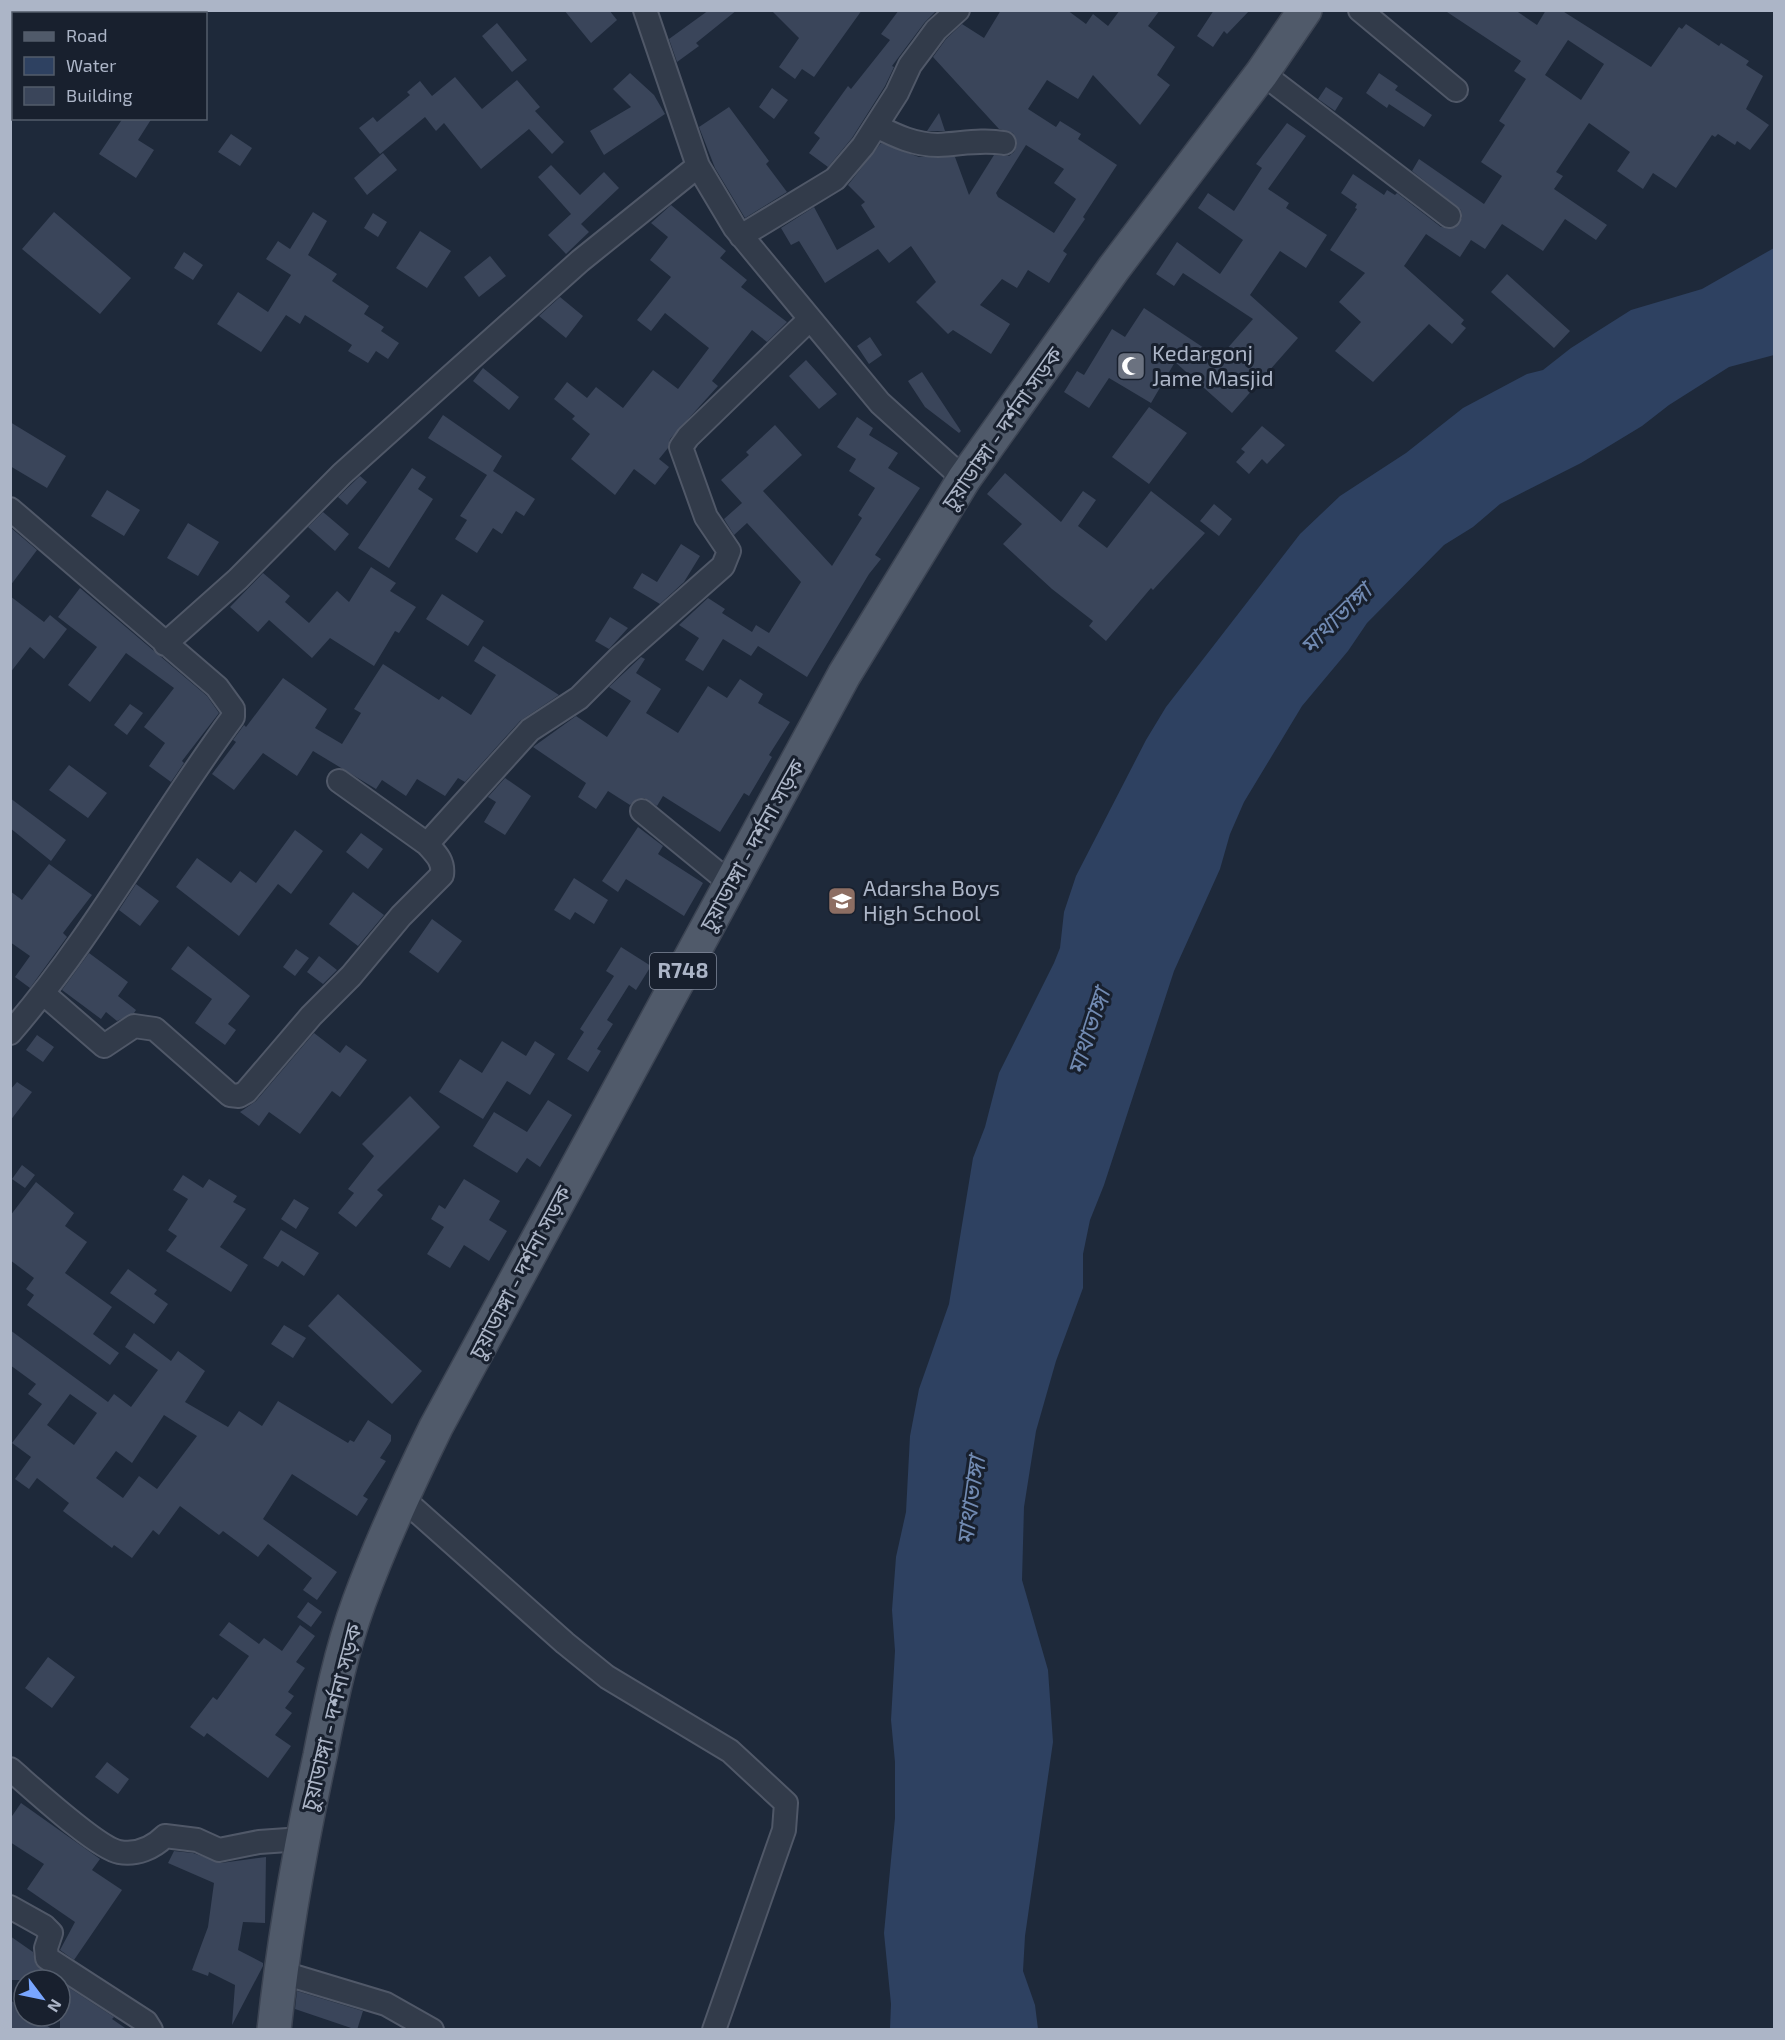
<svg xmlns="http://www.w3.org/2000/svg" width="1785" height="2040" viewBox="0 0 1785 2040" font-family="'Exo 2','Noto Sans Bengali',sans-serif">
<rect width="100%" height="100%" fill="#1e293a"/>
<path fill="#2e4161" d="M1774 248V355L1729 367 1669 405 1642 426 1581 463 1500 504 1473 527 1444 545 1367 623 1348 651 1302 706 1244 802 1230 834 1220 869 1174 971 1104 1185 1090 1220 1083 1254V1288L1056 1361 1036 1431 1024 1507 1022 1580 1048 1670 1053 1742 1025 1936 1023 1971 1035 2005 1038 2029H890L891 2004 884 1933 895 1818V1762L891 1720 895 1651 892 1610 896 1557 906 1512 910 1436 919 1389 949 1304 973 1158 985 1127 999 1073 1054 963 1060 948 1064 912 1076 876 1146 740 1166 707 1300 534 1340 496 1406 453 1463 408 1527 374 1543 370 1571 348 1631 310 1702 289Z"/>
<path fill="#3a455a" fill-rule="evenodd" d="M564 10H609L617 20 591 43Z
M709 10H737L696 43 699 46 677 62 669 39Z
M771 10H862L814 77 802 69 795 79 779 67 799 38Z
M899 10H937L925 22 892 66 894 67 885 86 852 138 828 167 809 153 820 138 814 133 848 86 851 89 890 40 881 34Z
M1001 10H1067L1086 24 1093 14 1108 26 1120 10H1160L1148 26 1175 47 1157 75 1170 85 1140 125 1093 75 1078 99 1047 80 1028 109 1056 127 1060 121 1081 134 1078 139 1117 165 1083 217 1085 219 1063 251 1067 254 1049 283 1028 270 1017 288 1002 279 980 305 1010 324 991 354 953 330 948 334 916 302 936 282 911 246 889 263 878 249 825 283 799 241 791 245 781 228 814 207 837 250 875 227 861 205 865 202 848 185 881 143 919 157H955L969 195 994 155 1009 156 1014 152 1017 144 1013 133 999 129 933 57 946 39 962 24 984 38ZM1026 145 1064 169 1054 183 1076 199 1054 233 998 197 996 193Z
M1214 10H1250L1227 34 1224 31 1213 47 1197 36Z
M1444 10H1515L1537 25 1546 10H1561L1651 67 1679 27 1682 29 1686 24 1719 46 1721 43 1749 61 1746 65 1763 76 1746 109 1769 125 1750 150 1737 141 1735 145 1718 134 1715 137 1712 135 1676 188 1653 173 1643 189 1617 171 1630 152 1589 123 1556 172 1563 176 1554 189 1607 225 1596 240 1565 219 1543 251 1502 224 1485 249 1471 240 1460 257 1426 234 1404 266 1464 320 1461 324 1466 328 1452 344 1429 324 1373 382 1335 351 1361 322 1339 302 1365 273 1330 250 1357 209 1355 208 1357 204 1341 193 1353 174 1384 195 1387 190 1395 195 1397 193 1441 227 1455 228 1462 218 1461 210 1412 171 1419 159 1484 204 1502 176 1481 162 1505 125 1499 121 1526 79 1514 71 1521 61ZM1568 40 1604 64 1581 100 1545 75Z
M497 23 527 60 512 72 482 36Z
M630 73 654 95 665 114 604 155 590 131 631 107 613 89Z
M1379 73 1398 86 1395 90 1432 115 1424 127 1389 104 1387 108 1366 93Z
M455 77 482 109 517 80 540 107 535 111 564 142 552 154 529 129 481 169 444 123 436 131 425 117 380 154 359 128 373 117 377 122 410 95 407 92 420 81 432 96Z
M1326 87 1343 98 1335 111 1318 99Z
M772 88 788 100 774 119 759 107Z
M729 107 769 161 766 164 787 192 745 218 715 168 699 127Z
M939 113 945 131H927Z
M123 118H152L138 140 154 150 136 178 99 154Z
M1287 123 1306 136 1268 189 1289 203 1286 208 1327 235 1306 268 1280 251 1250 295 1298 338 1232 413 1175 362 1151 403 1109 378 1089 408 1064 392 1077 371 1084 375 1112 329 1125 337 1144 308 1219 358 1253 319 1183 273 1174 286 1156 274 1177 242 1220 274 1243 240 1198 208 1208 193 1234 211 1262 168 1256 164Z
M231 134 252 148 240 166 218 152Z
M383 153 397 170 367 195 354 178Z
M551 165 580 195 604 172 619 188 581 224 589 232 566 254 548 235 571 214 538 177Z
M671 205 726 251 720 258 747 280 741 287 787 322 767 342 752 330 712 381 718 386 670 439 668 448 659 459 669 467 655 485 634 469 615 495 571 459 590 434 572 419 575 416 554 399 567 382 587 398 596 387 623 408 653 370 678 389 709 348 665 313 651 331 637 320 671 277 650 260 668 237 651 223Z
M54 212 131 278 100 314 22 249Z
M313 212 327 221 308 255 337 274 332 281 369 306 364 314 384 327 381 331 399 343 388 359 376 351 368 363 348 351 352 345 305 315 300 324 286 315 261 352 217 324 238 292 268 312 291 275 266 259 278 241 290 249Z
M373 213 387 222 378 237 364 228Z
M420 231 451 251 427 288 396 268Z
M184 252 203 265 193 280 174 268Z
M490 256 506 276 479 297 464 277Z
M1507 274 1570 331 1554 348 1491 292Z
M560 297 583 316 566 338 539 316Z
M870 337 882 355 869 364 857 346Z
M806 360 837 394 819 409 789 376Z
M483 368 519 397 509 410 473 381Z
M922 372 961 431 959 433 925 407 908 381Z
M1149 407 1187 433 1149 484 1112 457Z
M443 415 502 456 493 471 535 499 524 516 516 511 502 534 493 528 477 553 455 539 467 520 460 516 487 475 428 438Z
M857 417 873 428 869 435 898 453 888 468 920 488 875 555 881 559 869 574 807 677 758 646 751 656 723 639 703 671 685 660 699 638 679 625 708 598 725 609 722 613 752 632 756 625 769 633 801 582 747 523 734 535 724 519 742 503 721 480 749 455 746 452 775 425 802 455 763 491 832 566 862 518 858 515 875 488 849 471 856 459 837 447Z
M10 422 66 456 47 488 10 466Z
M1262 426 1285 445 1267 464 1262 459 1249 474 1236 462 1245 452 1241 449Z
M412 468 426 477 418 489 433 499 389 568 358 548Z
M1005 473 1061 522 1083 491 1096 500 1078 526 1107 548 1151 491 1205 533 1153 590 1151 588 1106 641 1089 626 1093 621 1052 589 1003 544 1022 524 987 494Z
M360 476 367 482 347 505 338 497Z
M107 490 140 510 124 536 91 516Z
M1214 504 1232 519 1219 536 1200 521Z
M323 512 349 534 335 551 308 527Z
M188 523 219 542 198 576 167 558Z
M10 527 37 550 10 586Z
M681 544 700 556 684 582 660 604 633 588 642 573 657 582Z
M371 567 396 583 390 591 416 607 399 633 395 631 374 666 330 638 312 658 269 620 258 632 230 607 263 573 290 596 285 602 309 623 337 591 349 602Z
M80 588 207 696 219 713 182 761 184 763 171 782 149 766 165 743 144 727 174 688 126 653 90 702 68 685 97 647 58 617Z
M442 594 484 621 468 646 426 619Z
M10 596 44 622 50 615 67 629 44 659 30 647 10 673Z
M610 617 628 628 609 649 595 641Z
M483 646 559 695 520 721 465 782 458 778 445 796 417 779 406 796 382 780 376 789 313 751 297 776 263 753 234 790 212 774 236 742 233 740 244 725 246 727 283 678 327 709 315 728 342 744 361 713 354 709 383 664 439 700 442 696 471 715 496 675 474 661Z
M641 657 645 659 636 673 661 689 646 713 678 733 708 686 727 698 740 679 763 694 758 703 790 722 769 755 772 757 749 796 744 793 720 832 663 796 657 806 644 798 637 799 630 805 608 791 596 809 578 797 586 783 533 747 576 716 607 737 631 701 609 687Z
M130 704 143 713 127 735 114 725Z
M69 765 107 793 88 818 49 790Z
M505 778 531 796 505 835 484 822 496 802 488 797Z
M10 798 66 840 51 861 10 828Z
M638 827 663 846 658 854 703 883 684 916 626 879 618 892 602 881Z
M295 830 323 851 291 894 278 884 239 936 176 887 197 858 231 883 240 871 256 883Z
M361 833 383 849 368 869 346 852Z
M49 864 92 895 63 933 67 937 30 988 15 977 30 956 10 942V891L22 900Z
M574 878 608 900 594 924 575 912 570 920 554 910Z
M136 884 159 901 140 926 119 910Z
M353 892 384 915 358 946 329 924Z
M432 919 462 941 438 973 409 952Z
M188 946 250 996 228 1024 236 1030 225 1045 195 1023 212 999 171 969Z
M621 947 651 966 636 990 629 985 607 1020 613 1024 597 1049 601 1051 588 1072 567 1059 584 1032 580 1029 614 976 606 971Z
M296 949 309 958 295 976 283 967Z
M89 953 128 982 118 996 136 1010 134 1013 117 1021 106 1012 101 1019 62 990Z
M319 956 337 970 323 984 307 972Z
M314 1033 340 1053 346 1045 367 1060 340 1097 332 1091 300 1134 269 1112 259 1126 240 1112 256 1101Z
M37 1035 54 1047 43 1062 26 1050Z
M502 1041 526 1056 535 1041 555 1054 530 1095 507 1081 483 1119 439 1092 460 1059 482 1073Z
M17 1082 32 1092 10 1121V1090Z
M410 1096 440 1127 377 1190 383 1195 356 1227 338 1213 354 1193 348 1189 374 1156 362 1144Z
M548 1100 572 1115 540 1167 527 1158 517 1173 473 1146 494 1112 527 1132Z
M22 1165 35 1175 25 1188 12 1179Z
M183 1175 203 1188 209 1179 237 1196 233 1202 246 1209 220 1247 248 1265 231 1292 166 1251 177 1236 168 1230 188 1199 173 1190Z
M464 1179 500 1201 489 1220 507 1231 489 1261 464 1245 450 1268 427 1254 444 1227 431 1219 439 1205 445 1209Z
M36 1182 74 1213 65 1226 87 1242 65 1273 112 1307 93 1334 119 1353 110 1365 27 1305 34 1295 26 1289 34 1278 10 1260V1216Z
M294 1199 309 1208 296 1229 281 1219Z
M281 1230 319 1253 304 1276 282 1261 278 1267 263 1258Z
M128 1269 157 1290 154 1294 168 1304 154 1324 110 1293Z
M338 1294 422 1371 392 1404 308 1326Z
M284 1325 306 1338 293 1358 271 1344Z
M10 1330 108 1402 114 1394 131 1407 158 1370 125 1347 134 1333 171 1361 178 1351 205 1371 185 1402 228 1427 239 1411 262 1426 278 1401 348 1443 350 1440 354 1442 368 1420 391 1435V1441L380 1458 386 1461 363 1496 368 1499 357 1516 292 1474 263 1519 337 1572 317 1600 303 1590 312 1578 268 1544 258 1557 223 1531 219 1535 180 1506 159 1535 153 1530 132 1558 114 1545 112 1548 63 1511 69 1503 37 1478 29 1489 15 1479 31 1457 12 1443 42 1404 28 1394 36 1384 10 1365ZM70 1394 97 1413 74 1445 47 1425ZM164 1415 197 1436 157 1489 139 1476 123 1498 96 1478 116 1451 132 1463Z
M308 1602 322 1612 311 1627 297 1617Z
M229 1622 259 1644 264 1638 282 1651 300 1625 315 1636 296 1662 305 1668 288 1692 294 1696 285 1708 292 1713 275 1735 291 1746 268 1778 207 1733 204 1737 190 1727 213 1697 217 1700 249 1656 219 1635Z
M48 1657 75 1677 52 1708 25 1688Z
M107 1762 129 1779 118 1794 95 1777Z
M21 1803 100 1859 92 1870 122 1890 74 1960 60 1950 75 1922 27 1889 44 1864 10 1842V1819Z
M174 1851 193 1853 221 1863 266 1857 265 1923 243 1922 238 1950 263 1963V1966L232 2025 235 1985 209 1972 208 1976 192 1970 208 1927 214 1883 168 1863Z
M10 1936 33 1952 36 1965 56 1980H10Z
M60 1982 114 2017 112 2019 128 2030H60Z
M297 1991 363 2011 357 2030 295 2009Z
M10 2000 24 2009V2016H34L53 2030H10Z"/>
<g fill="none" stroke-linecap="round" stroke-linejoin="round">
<g stroke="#505868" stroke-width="26">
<path id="minor" d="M645 10 698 166 735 228 880 403 964 479
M1360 10 1456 90
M1262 73 1449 216
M876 126C896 136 915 145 938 145 961 144 981 139 1004 143
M741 236 835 179 863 146 897 93 910 65 922 49 936 30 958 10
M10 509 217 687 233 709V717C156 821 95 935 10 1033
M165 644 238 579 342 474 449 378 580 261 698 166
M339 781 427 844 530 730 579 698 620 657 723 566 729 551 706 517 681 447 688 437 810 319
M642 811 730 883
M44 994 104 1046 134 1026 155 1029 230 1095 239 1096 246 1092 311 1016 351 976 401 916 442 875C444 861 436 854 427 844
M402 1498 565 1643 607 1677 730 1751 786 1803 784 1830 714 2030
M10 1769C30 1786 97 1848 119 1852 137 1855 153 1848 165 1836L197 1840 219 1850 259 1842 302 1839
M10 1907 44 1926 51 1933 46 1948 47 1958 146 2022 151 2030
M280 1972 386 2004 432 2030"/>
</g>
<g stroke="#3c4453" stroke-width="36">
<path id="primary" d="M274 2030C284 1937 300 1847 320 1756 330 1705 341 1651 359 1602 381 1542 408 1484 436 1427L844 675 964 479 1114 268 1262 73 1305 10"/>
</g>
<use href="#minor" stroke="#323b4a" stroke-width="22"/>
<use href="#primary" stroke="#505a6a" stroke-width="33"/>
</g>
<defs>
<g id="mosque-square" transform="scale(1.5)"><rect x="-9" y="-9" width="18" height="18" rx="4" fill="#6b7280" stroke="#18202e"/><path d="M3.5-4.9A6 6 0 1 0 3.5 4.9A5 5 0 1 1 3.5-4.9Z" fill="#fff"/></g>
<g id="school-square" transform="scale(1.5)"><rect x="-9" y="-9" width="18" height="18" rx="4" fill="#8d6e63" stroke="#18202e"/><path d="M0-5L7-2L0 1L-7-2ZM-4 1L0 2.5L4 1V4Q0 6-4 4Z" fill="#fff"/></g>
</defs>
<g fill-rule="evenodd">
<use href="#mosque-square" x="1131" y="366"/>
<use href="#school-square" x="842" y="901"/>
</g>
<g text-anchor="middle" stroke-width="6" stroke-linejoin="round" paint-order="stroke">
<rect fill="#18202e" stroke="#808899" stroke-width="1.5" x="650" y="953" width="66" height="36" rx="4.5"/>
<g font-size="21" font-weight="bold" fill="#acb5c7">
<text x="683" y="978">R748</text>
</g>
<g font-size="22" fill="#acb5c7" stroke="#18202e" text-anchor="start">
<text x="1152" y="361">Kedargonj<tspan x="1152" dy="25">Jame Masjid</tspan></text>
<text x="863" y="896">Adarsha Boys<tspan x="863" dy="25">High School</tspan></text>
</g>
<g font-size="22" fill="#acb5c7" stroke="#18202e">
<text transform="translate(1002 428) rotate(-55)" y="8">চুয়াডাঙ্গা - দর্শনা সড়ক</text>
<text transform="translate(752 845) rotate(-61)" y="8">চুয়াডাঙ্গা - দর্শনা সড়ক</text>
<text transform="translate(520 1272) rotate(-62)" y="8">চুয়াডাঙ্গা - দর্শনা সড়ক</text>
<text transform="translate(331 1717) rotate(-76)" y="8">চুয়াডাঙ্গা - দর্শনা সড়ক</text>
</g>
<g font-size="24" font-style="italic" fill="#718ab2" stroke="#18202e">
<text transform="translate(1336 619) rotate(-45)" y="8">মাথাভাঙ্গা</text>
<text transform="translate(1089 1032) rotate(-72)" y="8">মাথাভাঙ্গা</text>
<text transform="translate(971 1501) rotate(-82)" y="8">মাথাভাঙ্গা</text>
</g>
</g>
<rect width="1785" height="2040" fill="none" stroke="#acb5c7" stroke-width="24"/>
<rect x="12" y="12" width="195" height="108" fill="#18202e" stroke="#535c6b" stroke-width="1.5"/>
<rect x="24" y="32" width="30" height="9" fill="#505a6a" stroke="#535c6b" stroke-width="1.5"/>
<text x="66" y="42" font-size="18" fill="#acb5c7">Road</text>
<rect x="24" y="57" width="30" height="18" fill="#2e4161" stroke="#535c6b" stroke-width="1.5"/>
<text x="66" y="72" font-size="18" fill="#acb5c7">Water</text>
<rect x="24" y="87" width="30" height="18" fill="#3a455a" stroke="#535c6b" stroke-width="1.5"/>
<text x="66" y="102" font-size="18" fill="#acb5c7">Building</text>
<g transform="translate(42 1998) rotate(122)"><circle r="28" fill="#18202e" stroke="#535c6b" stroke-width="1.5"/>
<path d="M0-4.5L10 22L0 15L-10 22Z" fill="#79a6ff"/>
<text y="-9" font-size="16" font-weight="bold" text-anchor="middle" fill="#acb5c7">N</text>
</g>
</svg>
